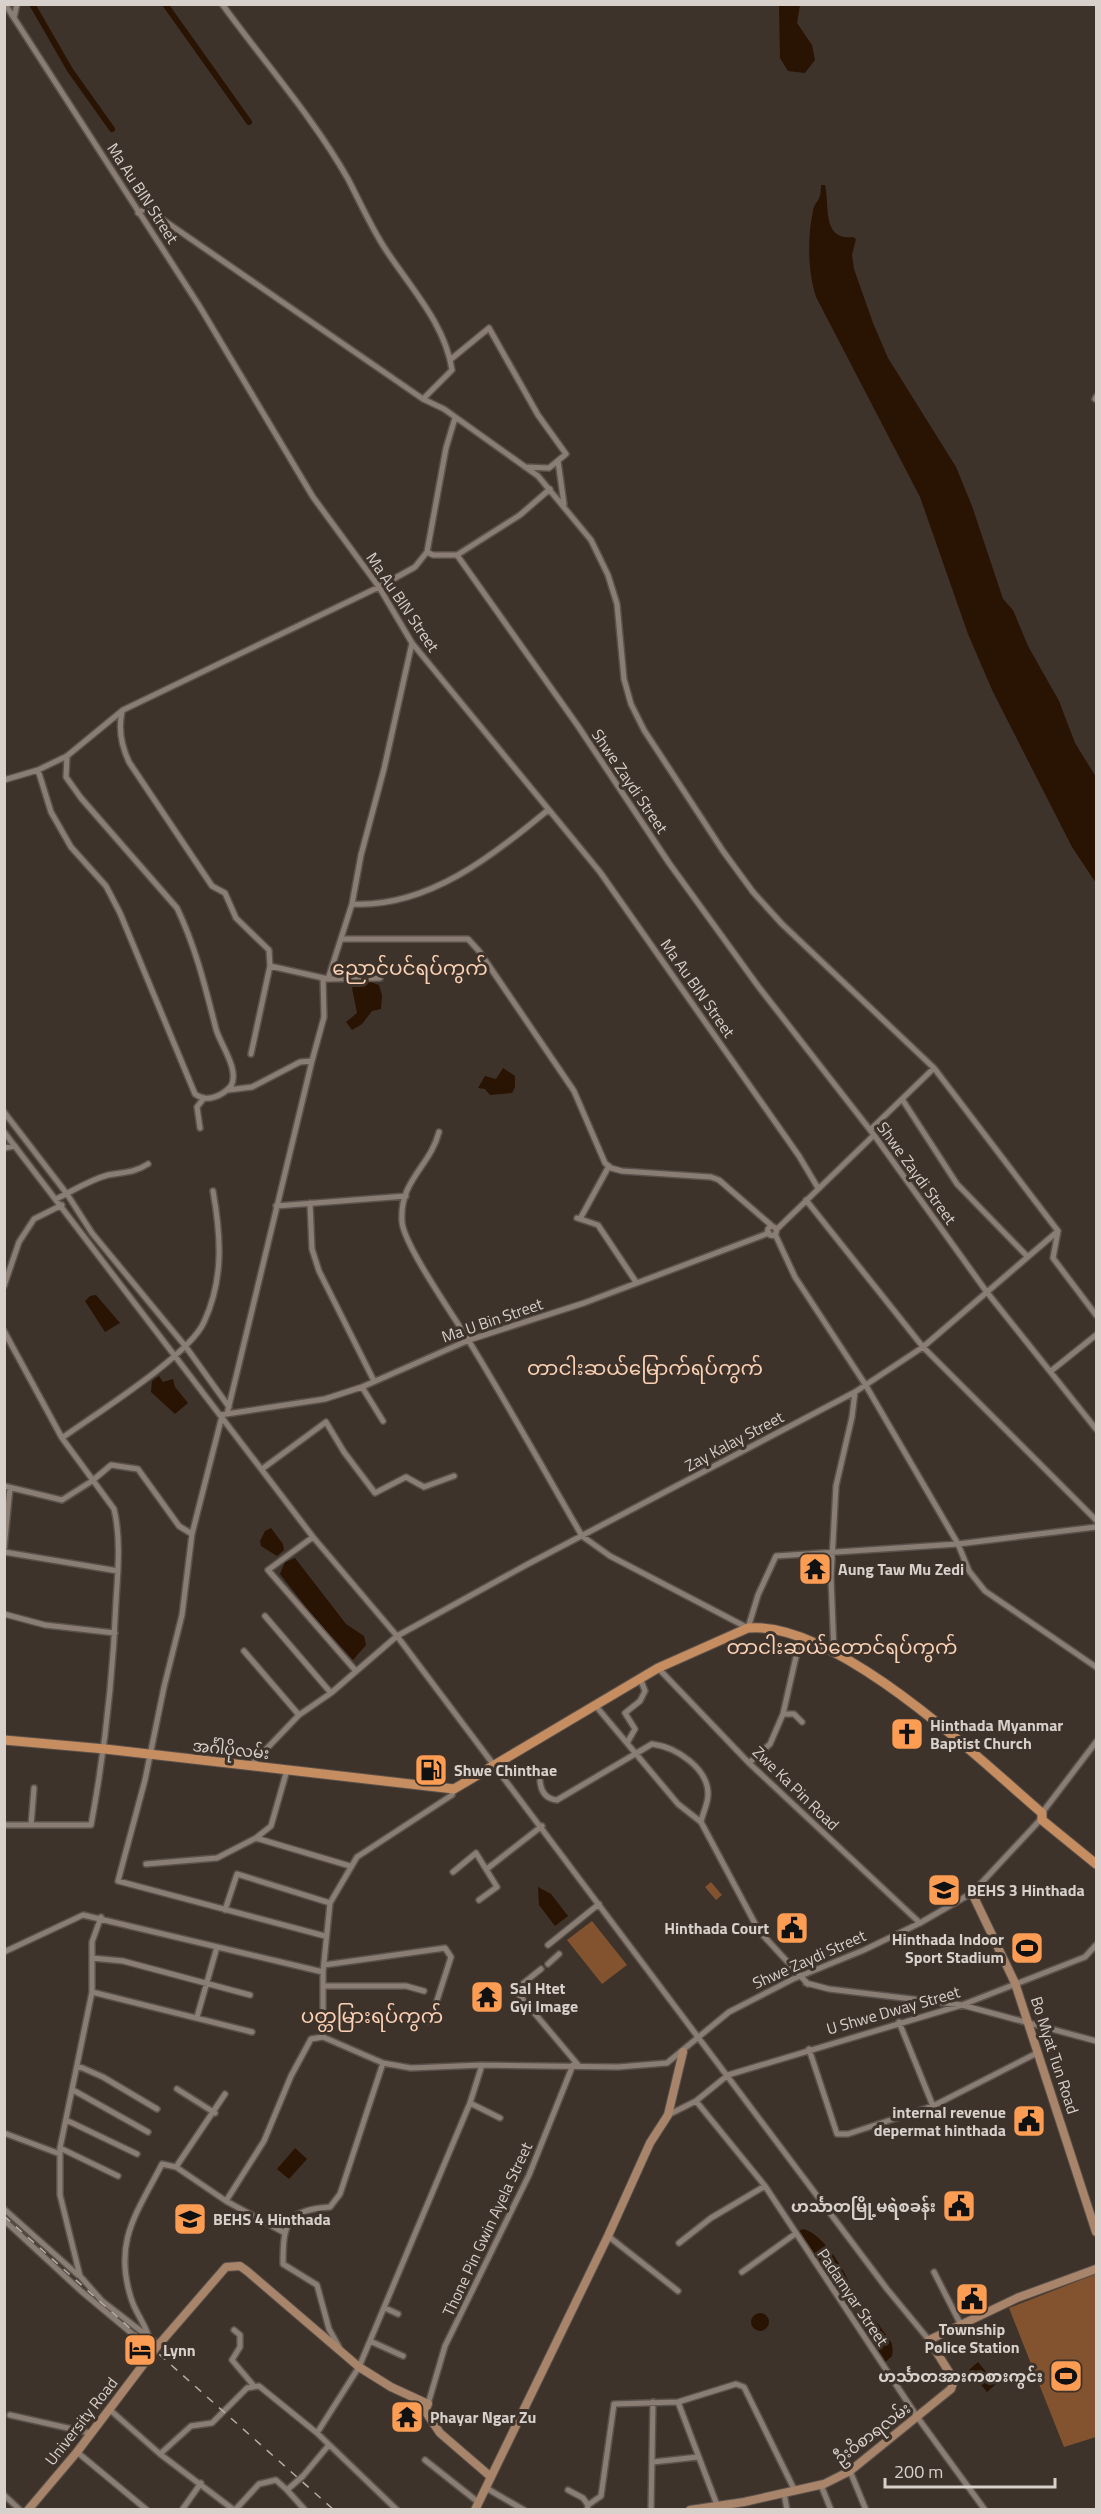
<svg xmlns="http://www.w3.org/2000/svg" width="1101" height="2514" viewBox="0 0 1101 2514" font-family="'Titillium Web','Noto Sans Myanmar',sans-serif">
<rect width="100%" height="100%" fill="#3e332b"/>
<path fill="#83532f" d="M711 1882 722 1895 716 1900 705 1887Z
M592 1921 627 1965 602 1984 567 1940Z
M1096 2274V2437L1064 2447 1009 2308Z"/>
<path fill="#291302" d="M779 5H800L797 23 812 45 815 60 805 73 788 71 780 58Z
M821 185H825C830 205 821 241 853 237L856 239 852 255 854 269 873 323 888 358 956 467 972 506 1003 599 1013 610 1028 646 1059 701 1075 743 1096 777V883L1072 847 993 692 968 634 920 497 816 297C808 272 807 238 813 211 815 200 821 203 821 185Z
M365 980 379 985 382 995 381 1009 372 1011 362 1024 352 1030 346 1022 357 1013 352 988 358 982Z
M503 1068 515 1076V1087L512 1093 490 1095 485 1089 478 1088 485 1076 496 1079Z
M96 1295 120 1323 105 1332 85 1301 90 1296Z
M159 1376 163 1382 173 1379 175 1387 188 1403 175 1414 151 1392 152 1381Z
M271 1528 283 1544 284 1550 277 1556 261 1546 260 1541 265 1531Z
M295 1558 346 1624 364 1636 366 1645 353 1660 312 1615 280 1574 285 1562Z
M538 1887 551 1894 568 1916 555 1926 539 1905Z
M295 2148 307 2159 289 2179 277 2169Z
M803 2229C822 2232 850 2275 852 2294L841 2307 806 2250C799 2245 795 2241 797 2232Z
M863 2310C870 2312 886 2334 891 2342 893 2346 893 2352 892 2356L880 2367 850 2319 853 2313Z
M751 2322a9 9 0 1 1 18 0a9 9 0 1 1-18 0Z
M978 2362 996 2384 987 2392 969 2370Z"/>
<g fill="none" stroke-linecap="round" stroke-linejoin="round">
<path stroke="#291302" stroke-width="6" d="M32 4 70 70 112 129
M165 4 249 122"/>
<g stroke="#5a514a" stroke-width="8">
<path id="street" d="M5 4 200 307 313 497 379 587 412 643 600 872 799 1156 818 1188
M222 4C264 62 313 117 348 179 360 202 370 225 384 247 409 286 445 323 452 370L423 399
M14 18 17 4
M138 213 146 208 423 399 444 409 538 476 591 540 608 575 617 604 624 679 631 704 644 730 723 851 753 892 782 924 934 1068 1058 1231 1053 1258 1096 1315
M450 360 489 328 538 415 566 454 549 468 525 467
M1095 399 1096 397
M558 461 564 504
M427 552 446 448 455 418
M457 555 520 515 550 489
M122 712C118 730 121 745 129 762L212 886 225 893 236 918 269 950 270 966 251 1054
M38 770 51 812 71 847 106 886 120 913 195 1094C207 1103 222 1096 231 1086 240 1070 220 1044 216 1029 205 986 196 948 177 908L81 798 66 777 67 756
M4 780 38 770 67 756 123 710 379 587 415 567 427 552 433 555H457L578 726 669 863 758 986 874 1135 986 1291 1096 1429
M352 904C427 908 493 856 548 810
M342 939H468L479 951 574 1091 605 1163 611 1168 622 1171 711 1177 719 1180 771 1225
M270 966 328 979 380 978
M328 979 352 904 361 855 384 769 412 643
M312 1061 324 1017 323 978
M902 1099 957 1184 1027 1256
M4 1112 67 1194 92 1233 186 1347 229 1407
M200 1128 197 1107 204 1098
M870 1130 934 1068
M4 1132 313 1537 397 1636 887 2289 929 2340
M439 1132C430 1167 399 1180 402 1222 404 1245 453 1315 467 1338 507 1403 544 1470 582 1536L610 1556 748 1628 758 1595 776 1556 958 1544 1096 1527
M4 1148 15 1146
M56 1199C73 1191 89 1180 108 1175 124 1172 134 1173 148 1164
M806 1200 923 1347 1096 1520
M310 1203 312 1249 319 1271 374 1381
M276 1206 406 1196
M577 1218 598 1225 636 1282
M580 1219 609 1166
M767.5 1231a4.5 4.5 0 1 1 9 0a4.5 4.5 0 1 1-9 0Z
M776 1230 874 1135
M775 1234 795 1277 865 1384 958 1544 969 1571 985 1591 1096 1667
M4 1286 19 1242 34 1219 62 1205
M4 1331 62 1438 114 1509C121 1538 118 1571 116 1601 113 1676 105 1750 91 1825H4
M1051 1371 1096 1335
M362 1387 383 1421
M227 1414 312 1061 300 1062 252 1087 228 1090
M220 1415 325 1399 362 1387 469 1340 584 1303 769 1233
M222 1416 192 1534 182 1615 164 1687 145 1780 118 1881 325 1936
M62 1438C94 1415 190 1355 204 1322 224 1279 221 1236 213 1191
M262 1469 326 1422 344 1452 375 1493 406 1477 424 1487 454 1476
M4 1486 62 1500 92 1481 111 1465 138 1469 179 1526 192 1534
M313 1537 268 1570 355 1670
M4 1549 10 1488
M4 1552 118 1571
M4 1614 45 1625 115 1633
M265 1616 331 1693 397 1636 528 1564 855 1392 923 1347 1058 1231
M244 1651 299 1715
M834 1652 831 1578 836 1486 852 1417 855 1392
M658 1668 749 1763 920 1923
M595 1705 678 1804 701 1822 759 1931 808 1984
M783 1714H794L802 1722
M627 1743 635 1729 625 1713 640 1701 645 1691 640 1678
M749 1763 770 1744 783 1714 800 1639
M250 1766 299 1715 331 1693
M540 1781C541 1792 546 1799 557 1800L652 1744C676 1747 708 1768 708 1794 708 1804 703 1812 701 1822
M454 1789 452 1795 357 1857 330 1903 323 1972V2037L383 2063 411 2068 482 2065 618 2067 667 2063 729 2012 793 1979 864 1950 920 1923 972 1893 1041 1819
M1042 1813 1096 1742
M31 1825 34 1788
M256 1838 350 1866
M146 1864 217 1858 256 1838 271 1826 287 1770
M488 1868 542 1826
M453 1872 476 1853 497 1887 479 1900
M225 1910 237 1874 330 1903
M101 1917 92 1942V1992L60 2148V2195L80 2276 102 2301 159 2345
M548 1945 599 1904
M4 1952 83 1915 323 1972
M92 1958 123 1961 250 1995
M548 1964 559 1954
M324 1965 445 1948 451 1957 430 2022
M541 1969 515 1990 579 2066
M806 1983 829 1989 962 2005 1096 2041
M324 1986H406L424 1991
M92 1992 252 2032
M197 2017 217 1947
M899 2022 933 2106 1037 2053
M809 2049 837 2134H848L933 2106
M78 2066 103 2077 157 2109
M177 2089 215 2113
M73 2090 148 2132
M696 2101 765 2186 918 2418 985 2510
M470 2103 500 2118
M668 2115 696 2101 728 2075 962 2005 1085 1957 1096 1945
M66 2120 137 2154
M4 2133 60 2154
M60 2148 118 2176
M176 2167 225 2094
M226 2201 264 2141 291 2076 311 2039 323 2037
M4 2209 78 2275
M4 2220 81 2291 154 2352
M608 2236 678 2291
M679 2243 711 2218 765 2186
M742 2272 795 2234
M934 2272 961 2325
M385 2308 398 2314
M234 2330 240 2335V2347L232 2360 254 2386
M148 2335C144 2322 135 2312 131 2298 113 2241 137 2213 162 2164L176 2167 226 2201 283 2232
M370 2341 403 2356
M339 2347 329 2329 317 2285 283 2264C283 2224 286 2210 330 2207L340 2194 383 2063
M678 2402 717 2505
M428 2404 445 2346 529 2175 573 2065
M109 2409 160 2454 234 2510
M10 2415 90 2433
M317 2433 359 2367 470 2103 482 2065
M77 2452 147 2510
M160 2454 191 2426 212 2423 247 2388 259 2386 317 2433 397 2510
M425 2460 478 2502
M653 2462 698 2457
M850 2471 866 2510
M821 2485 831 2510
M486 2488 524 2510
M287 2490 305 2510
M568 2490 583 2498 588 2505 587 2510
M784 2493 787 2510
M4 2495 20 2510
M588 2505 601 2496 614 2404 678 2402 736 2384 744 2387 795 2491
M182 2510 201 2483
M235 2510 259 2484 276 2480 287 2490 303 2476 328 2446
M651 2510 653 2402"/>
</g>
<g stroke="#5a514a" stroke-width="10">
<path id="secondary" d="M972 1893 1015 1983 1096 2232
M28 2510 77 2452 155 2349 226 2267 240 2266 247 2271 359 2367 391 2387 428 2404 425 2411 440 2433 491 2477
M475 2510 608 2236 650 2143 668 2115 683 2052
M690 2510 744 2502 824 2484 850 2471 951 2389 954 2380 929 2340 1017 2298 1096 2269"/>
</g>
<g stroke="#5a514a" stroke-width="11">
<path id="primary" d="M4 1740 105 1749 454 1789 658 1668 748 1628C835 1620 978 1758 1042 1813V1820L1096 1864"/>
</g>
<use href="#street" stroke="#8a7d73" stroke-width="5"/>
<use href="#secondary" stroke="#a8856a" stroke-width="8"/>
<use href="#primary" stroke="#c58d60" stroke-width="9"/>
<path stroke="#b5ada7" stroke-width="1.5" stroke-dasharray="8 8" stroke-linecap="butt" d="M4 2216 334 2510"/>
</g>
<defs>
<g id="temple-square" transform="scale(1.725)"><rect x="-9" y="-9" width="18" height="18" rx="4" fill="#fc9d53" stroke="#3e332b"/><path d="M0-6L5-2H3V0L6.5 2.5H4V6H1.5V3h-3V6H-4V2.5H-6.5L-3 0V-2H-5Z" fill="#111"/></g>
<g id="church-square" transform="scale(1.725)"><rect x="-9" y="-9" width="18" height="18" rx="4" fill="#fc9d53" stroke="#3e332b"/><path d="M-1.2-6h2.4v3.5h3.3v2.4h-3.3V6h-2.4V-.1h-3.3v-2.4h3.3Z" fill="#111"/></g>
<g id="fuel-square" transform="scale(1.725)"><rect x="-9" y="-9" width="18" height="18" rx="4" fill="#fc9d53" stroke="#3e332b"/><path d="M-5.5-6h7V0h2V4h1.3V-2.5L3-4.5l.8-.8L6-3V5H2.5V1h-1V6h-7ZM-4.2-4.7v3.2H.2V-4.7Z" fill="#111"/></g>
<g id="school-square" transform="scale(1.725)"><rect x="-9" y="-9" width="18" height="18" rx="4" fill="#fc9d53" stroke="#3e332b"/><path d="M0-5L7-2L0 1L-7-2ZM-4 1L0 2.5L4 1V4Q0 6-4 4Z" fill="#111"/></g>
<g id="civic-square" transform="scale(1.725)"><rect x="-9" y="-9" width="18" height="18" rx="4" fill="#fc9d53" stroke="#3e332b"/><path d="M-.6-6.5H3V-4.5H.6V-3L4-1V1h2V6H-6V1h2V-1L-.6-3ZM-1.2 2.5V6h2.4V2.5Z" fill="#111"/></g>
<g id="stadium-square" transform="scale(1.725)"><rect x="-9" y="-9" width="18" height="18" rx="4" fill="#fc9d53" stroke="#3e332b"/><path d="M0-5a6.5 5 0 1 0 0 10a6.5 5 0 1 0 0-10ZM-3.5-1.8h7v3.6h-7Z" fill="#111"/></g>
<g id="hotel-square" transform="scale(1.725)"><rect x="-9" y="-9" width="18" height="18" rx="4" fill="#fc9d53" stroke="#3e332b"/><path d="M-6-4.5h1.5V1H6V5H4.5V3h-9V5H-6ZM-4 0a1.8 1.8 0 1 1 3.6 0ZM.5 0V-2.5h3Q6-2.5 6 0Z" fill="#111"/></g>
</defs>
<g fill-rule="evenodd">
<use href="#temple-square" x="815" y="1569"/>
<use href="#church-square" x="907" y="1734"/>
<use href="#fuel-square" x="431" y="1770"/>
<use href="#school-square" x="944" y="1890"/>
<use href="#civic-square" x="792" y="1928"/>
<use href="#stadium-square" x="1027" y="1948"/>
<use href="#temple-square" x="487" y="1997"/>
<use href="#civic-square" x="1029" y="2121"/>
<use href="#civic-square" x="959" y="2206"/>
<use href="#school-square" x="190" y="2219"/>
<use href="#civic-square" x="972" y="2299"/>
<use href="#hotel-square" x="140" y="2350"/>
<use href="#stadium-square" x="1066" y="2376"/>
<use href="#temple-square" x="407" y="2417"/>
</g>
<g text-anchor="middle" stroke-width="6" stroke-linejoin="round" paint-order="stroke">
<g font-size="16" fill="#d7d0cb" stroke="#3e332b">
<text transform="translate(143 193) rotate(57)" y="6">Ma Au BIN Street</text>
<text transform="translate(403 602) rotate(56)" y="6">Ma Au BIN Street</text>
<text transform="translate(630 781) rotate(56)" y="6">Shwe Zaydi Street</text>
<text transform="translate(698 988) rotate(55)" y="6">Ma Au BIN Street</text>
<text transform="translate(917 1173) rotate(54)" y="6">Shwe Zaydi Street</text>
<text transform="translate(492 1320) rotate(-19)" y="6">Ma U Bin Street</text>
<text transform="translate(734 1441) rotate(-28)" y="6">Zay Kalay Street</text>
<text transform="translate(231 1749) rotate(6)" y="6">အင်္ဂါပိုလမ်း</text>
<text transform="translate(796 1788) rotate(44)" y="6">Zwe Ka Pin Road</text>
<text transform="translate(809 1959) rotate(-24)" y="6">Shwe Zaydi Street</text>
<text transform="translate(893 2010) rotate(-16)" y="6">U Shwe Dway Street</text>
<text transform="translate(1055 2055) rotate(72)" y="6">Bo Myat Tun Road</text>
<text transform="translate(487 2229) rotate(-65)" y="6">Thone Pin Gwin Ayela Street</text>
<text transform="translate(853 2297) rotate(56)" y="6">Padamyar Street</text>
<text transform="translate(81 2421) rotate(-52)" y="6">University Road</text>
<text transform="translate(872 2433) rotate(-37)" y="6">ဦးဝိစာရလမ်း</text>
</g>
<g font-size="16" font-weight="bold" fill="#d7d0cb" stroke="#3e332b" text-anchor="start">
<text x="838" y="1575">Aung Taw Mu Zedi</text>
<text x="930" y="1731">Hinthada Myanmar<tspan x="930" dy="18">Baptist Church</tspan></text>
<text x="454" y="1776">Shwe Chinthae</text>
<text x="967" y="1896">BEHS 3 Hinthada</text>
<text x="769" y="1934" text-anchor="end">Hinthada Court</text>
<text x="1004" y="1945" text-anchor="end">Hinthada Indoor<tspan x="1004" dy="18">Sport Stadium</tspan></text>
<text x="510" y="1994">Sal Htet<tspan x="510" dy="18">Gyi Image</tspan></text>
<text x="1006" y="2118" text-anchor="end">internal revenue<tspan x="1006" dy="18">depermat hinthada</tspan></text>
<text x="936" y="2212" text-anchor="end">ဟင်္သာတမြို့မရဲစခန်း</text>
<text x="213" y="2225">BEHS 4 Hinthada</text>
<text x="972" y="2335" text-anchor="middle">Township<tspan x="972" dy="18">Police Station</tspan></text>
<text x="163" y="2356">Lynn</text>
<text x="1043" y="2382" text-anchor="end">ဟင်္သာတအားကစားကွင်း</text>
<text x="430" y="2423">Phayar Ngar Zu</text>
</g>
<g font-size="20" fill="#fad1b4" stroke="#3e332b">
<text x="410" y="975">ညောင်ပင်ရပ်ကွက်</text>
<text x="645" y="1375">တာငါးဆယ်မြောက်ရပ်ကွက်</text>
<text x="842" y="1654">တာငါးဆယ်တောင်ရပ်ကွက်</text>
<text x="372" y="2023">ပတ္တမြားရပ်ကွက်</text>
</g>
</g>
<rect width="1101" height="2514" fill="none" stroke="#d7d0cb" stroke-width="12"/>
<path d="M885 2478v9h170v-9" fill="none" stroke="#d7d0cb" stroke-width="3"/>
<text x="894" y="2478" font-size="18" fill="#d7d0cb" stroke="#3e332b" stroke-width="4.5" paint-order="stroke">200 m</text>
</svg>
